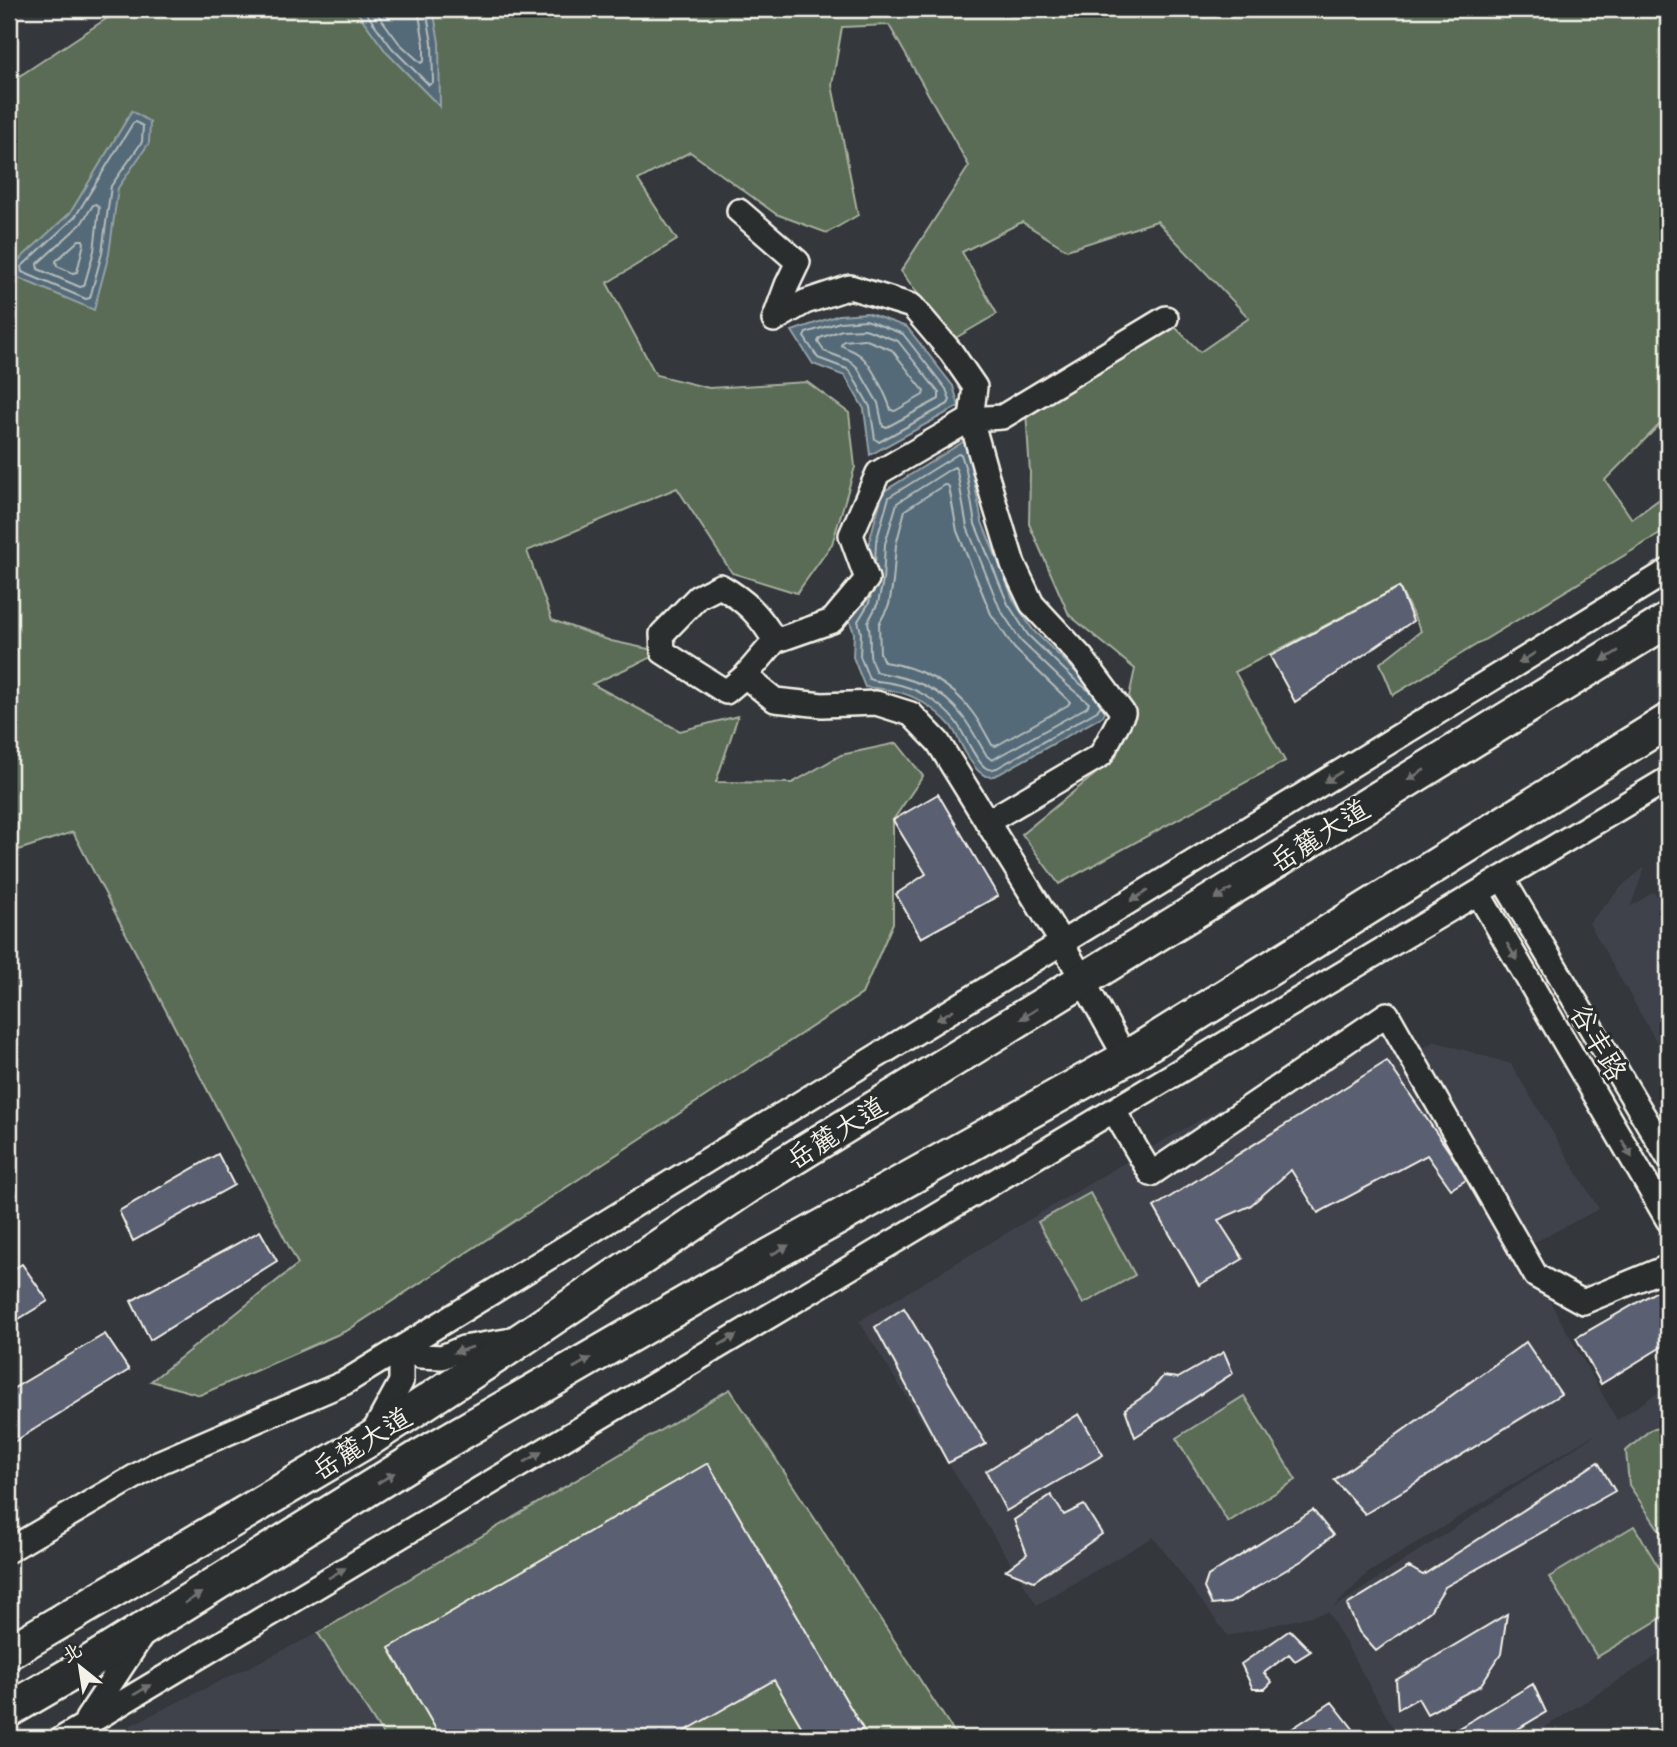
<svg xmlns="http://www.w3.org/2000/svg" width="1677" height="1747" viewBox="0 0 1677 1747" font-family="'Indie Flower','LXGW WenKai TC',sans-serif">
<rect width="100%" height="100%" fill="#34373c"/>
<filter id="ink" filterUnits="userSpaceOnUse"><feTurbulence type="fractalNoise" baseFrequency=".0143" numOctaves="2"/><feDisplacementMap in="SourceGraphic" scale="14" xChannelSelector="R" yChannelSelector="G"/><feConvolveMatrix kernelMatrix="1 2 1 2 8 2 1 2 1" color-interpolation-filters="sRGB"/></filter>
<g filter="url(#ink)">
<path fill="#3f434c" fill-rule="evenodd" d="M1645 867 1630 907 1653 892 1668 906V1062L1589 923 1624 884Z
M1387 1014 1617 1420 1668 1386V1649L1528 1738H1399L1328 1612 1228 1636 1153 1537 1037 1605 859 1321 1124 1163ZM1593 1435V1436L1332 1609 1368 1573Z
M1434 1041 1511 1064 1599 1209 1531 1244 1439 1081 1420 1051Z
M318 1633 385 1738H124L127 1727Z"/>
<path fill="#5a6c55" stroke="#a7ae9e" stroke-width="2" d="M121 9H1668V416L1605 480 1632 519 1668 493V529L1393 695 1380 663 1421 631 1399 587 1235 672 1285 761 1059 884 1022 834 1116 757 1135 669 1069 615 1029 524 1030 473 1026 411 1166 318 1200 352 1249 318 1157 221 1067 250 1022 222 962 252 997 314 952 340 901 271 969 166 889 25 842 27 832 85 858 215 827 233 776 214 690 152 638 180 677 240 607 283 656 375 709 388 807 382 849 413 855 467 832 544 797 593 732 573 677 488 527 551 552 620 611 641 663 652 592 684 680 731 738 716 716 782 792 783 841 755 897 743 923 776 893 820V923L862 994 348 1330 200 1395 151 1381 298 1264 73 832 9 853V717L13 678 9 679V83Z
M1090 1193 1135 1275 1083 1304 1038 1222Z
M730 1389 958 1738H385L318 1633Z
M1244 1396 1296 1480 1228 1522 1176 1438Z
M1668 1426V1543L1629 1485 1626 1451 1650 1430Z
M1634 1526 1668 1583V1614L1597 1657 1549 1577Z"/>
<path fill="#556b78" stroke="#95a1a5" stroke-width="2" d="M355 9H433L439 42 440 107 387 53Z
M132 111 150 122 149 143 118 188 109 254 94 310 9 274V269L70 213Z
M867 313 907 327 953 386 959 406 870 455 864 409 845 376 813 364 792 331 839 315Z
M966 440 982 522 1014 601 1033 630 1078 674 1108 696 1109 704 1103 716 999 774C994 776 989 778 984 775 970 768 960 739 951 726 943 717 932 708 922 702 905 691 885 689 865 687L853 657 854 633 849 619C872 594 864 571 870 540 873 524 879 508 883 492Z"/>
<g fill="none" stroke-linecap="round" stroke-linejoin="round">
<path stroke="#b4bbbb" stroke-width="2" d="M363 9 392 48 429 85 433 82 432 43 426 9
M374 9 399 43 421 63 424 61V44L418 9
M136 122 143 126 142 142 111 186 102 253 90 298 86 299 22 272 21 267 75 217 133 123Z
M96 204 99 208 94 251 84 286 80 287 38 269 37 264 81 224 93 205Z
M79 240H83L84 243 77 272 73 273 57 266 56 261Z
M866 320 903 334 946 389 950 400 948 404 879 442 875 439 870 407 851 373 847 369 818 358 804 337 806 333 840 322Z
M865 329 898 341 939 393V399L887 427H883L878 403 857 367 850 361 824 351 818 342 820 338 842 330Z
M864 339 892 350 924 391 923 395 895 411 891 410C887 397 872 365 861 356 855 351 847 349 841 345L844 341Z
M955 467 957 471 967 527 1000 609 1021 641 1067 685 1089 703 1087 707 992 760 987 756C979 743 972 729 963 717 941 687 911 678 876 672 865 652 873 642 868 622L878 603 883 581 885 544 897 503 952 468Z
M944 485H947L949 487 957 531 991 614 1014 648 1070 702 1068 705 996 746 992 745C986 734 980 722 972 712 952 683 918 667 884 662L880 653 879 624 889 605 893 582 896 545 905 510Z
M875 563 876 542 889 497 958 454H961L966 470 975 524 1008 604 1028 635 1074 679 1092 693
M871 594 869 603 858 621 861 632 860 656 869 679C876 682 883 681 891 683 916 687 940 702 956 722 964 733 976 762 986 768 991 771 992 769 997 768L1097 711 1101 705"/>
</g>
<path fill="#5a6072" stroke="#f4f1e8" stroke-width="2" d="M1399 587 1413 621 1295 702 1270 656Z
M938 794 998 896 921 938 896 894 926 874 893 820Z
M1387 1061 1468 1179 1451 1189 1427 1155 1318 1213 1291 1170 1250 1206 1218 1220 1243 1259 1199 1285 1154 1207Z
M218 1154 234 1185 133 1241 119 1211Z
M260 1231 277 1261 150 1340 131 1301Z
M22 1264 48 1301 9 1325V1272Z
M1659 1290 1668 1310V1343L1601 1384 1576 1338Z
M904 1308 986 1444 948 1463 875 1327Z
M105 1334 129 1370 9 1445V1391Z
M1526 1342 1561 1394 1365 1514 1334 1480Z
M1224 1352 1233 1373 1135 1437 1125 1409 1150 1392 1163 1376 1178 1378Z
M1079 1414 1103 1455 1006 1511 986 1471Z
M1598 1462 1615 1491 1445 1587 1430 1611 1376 1651 1359 1632 1347 1605 1409 1567 1423 1575Z
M708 1463 863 1729 847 1738H808L774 1680 673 1738H441L389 1648Z
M1051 1495 1064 1515 1084 1505 1102 1534 1034 1581 1006 1570 1027 1554 1014 1520Z
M1313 1510 1333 1535 1303 1560 1230 1603 1212 1605 1204 1588 1208 1576Z
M1507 1614 1501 1654 1480 1686 1427 1714 1418 1698 1398 1709 1396 1680Z
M1290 1630 1311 1651 1295 1661 1289 1654 1264 1673 1272 1682 1265 1689H1253L1241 1664Z
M1533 1684 1546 1712 1503 1738H1442Z
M1332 1702 1354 1730 1343 1738 1333 1728 1313 1738H1290L1287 1732Z"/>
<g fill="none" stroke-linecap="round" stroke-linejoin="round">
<g stroke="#f4f1e8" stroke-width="28">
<path id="minor" d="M739 211 798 262 787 285 774 320 805 302 850 287 912 306 951 352 975 387 971 419 878 473 851 535 867 579 832 621 775 641
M745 676 775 641C760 615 746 601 720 586L698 597 662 634 663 652 726 692 745 676 775 700 822 705 876 703 911 714 938 742 1062 943 1126 1058
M987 822 1101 755 1123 713 1082 658 1032 604 1013 564 995 505 971 419 1002 417 1166 318
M1502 878 1668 1157
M1478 893 1668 1220
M1114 1111 1151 1174 1387 1014 1536 1276 1583 1302 1668 1267
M372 1435 401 1382V1349L420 1356 442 1357 463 1348 512 1340
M9 1550 160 1462 344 1383 1668 571
M87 1719 143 1634
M63 1738 1668 779"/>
</g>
<g stroke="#f4f1e8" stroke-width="38">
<path id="highway" d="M9 1652 370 1439 525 1337 753 1183 1668 620
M9 1710 71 1674 421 1456 715 1286 1126 1058 1668 721"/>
</g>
<use href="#minor" stroke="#2a2d2e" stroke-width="23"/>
<use href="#highway" stroke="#2a2d2e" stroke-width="33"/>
</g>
<defs><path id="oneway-solid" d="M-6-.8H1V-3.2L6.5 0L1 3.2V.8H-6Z" transform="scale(1.75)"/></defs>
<g fill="#71726f">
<use href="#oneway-solid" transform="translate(1610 656) rotate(148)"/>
<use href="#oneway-solid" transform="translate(1527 658) rotate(148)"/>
<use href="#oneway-solid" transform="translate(1416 775) rotate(148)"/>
<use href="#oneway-solid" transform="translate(1333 777) rotate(148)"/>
<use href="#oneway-solid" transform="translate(1223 894) rotate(148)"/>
<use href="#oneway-solid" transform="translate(1139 896) rotate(148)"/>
<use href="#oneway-solid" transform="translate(1512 952) rotate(60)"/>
<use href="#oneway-solid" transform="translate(1029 1014) rotate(148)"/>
<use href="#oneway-solid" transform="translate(945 1015) rotate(148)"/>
<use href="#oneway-solid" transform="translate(1627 1149) rotate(60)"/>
<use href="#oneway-solid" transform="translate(780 1250) rotate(-29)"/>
<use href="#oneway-solid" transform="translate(728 1340) rotate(-31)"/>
<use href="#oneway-solid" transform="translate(463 1350) rotate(163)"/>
<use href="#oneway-solid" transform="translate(582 1363) rotate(-30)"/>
<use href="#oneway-solid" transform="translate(533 1457) rotate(-31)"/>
<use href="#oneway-solid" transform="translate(386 1478) rotate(-32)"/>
<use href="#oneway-solid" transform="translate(337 1573) rotate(-31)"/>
<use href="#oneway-solid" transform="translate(193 1598) rotate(-32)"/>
<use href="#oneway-solid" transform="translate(142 1690) rotate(-31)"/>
</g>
</g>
<g text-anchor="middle" stroke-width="6" stroke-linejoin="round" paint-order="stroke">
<g font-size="28" fill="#f4f1e8" stroke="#2a2d2e">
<text transform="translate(1319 835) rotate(-32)" y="10">岳麓大道</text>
<text transform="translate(1599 1042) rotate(60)" y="10">谷丰路</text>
<text transform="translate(836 1132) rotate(-32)" y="10">岳麓大道</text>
<text transform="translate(361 1443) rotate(-32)" y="10">岳麓大道</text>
</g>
</g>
<rect width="1677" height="1747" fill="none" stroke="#2a2d2e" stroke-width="35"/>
<rect x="18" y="18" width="1642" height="1712" fill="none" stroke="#f4f1e8" stroke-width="2.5" filter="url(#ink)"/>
<g transform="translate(80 1667) rotate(330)" stroke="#2a2d2e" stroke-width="5" paint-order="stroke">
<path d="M0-5L12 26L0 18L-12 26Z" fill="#f4f1e8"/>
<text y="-10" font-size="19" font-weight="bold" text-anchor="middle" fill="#f4f1e8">北</text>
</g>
</svg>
